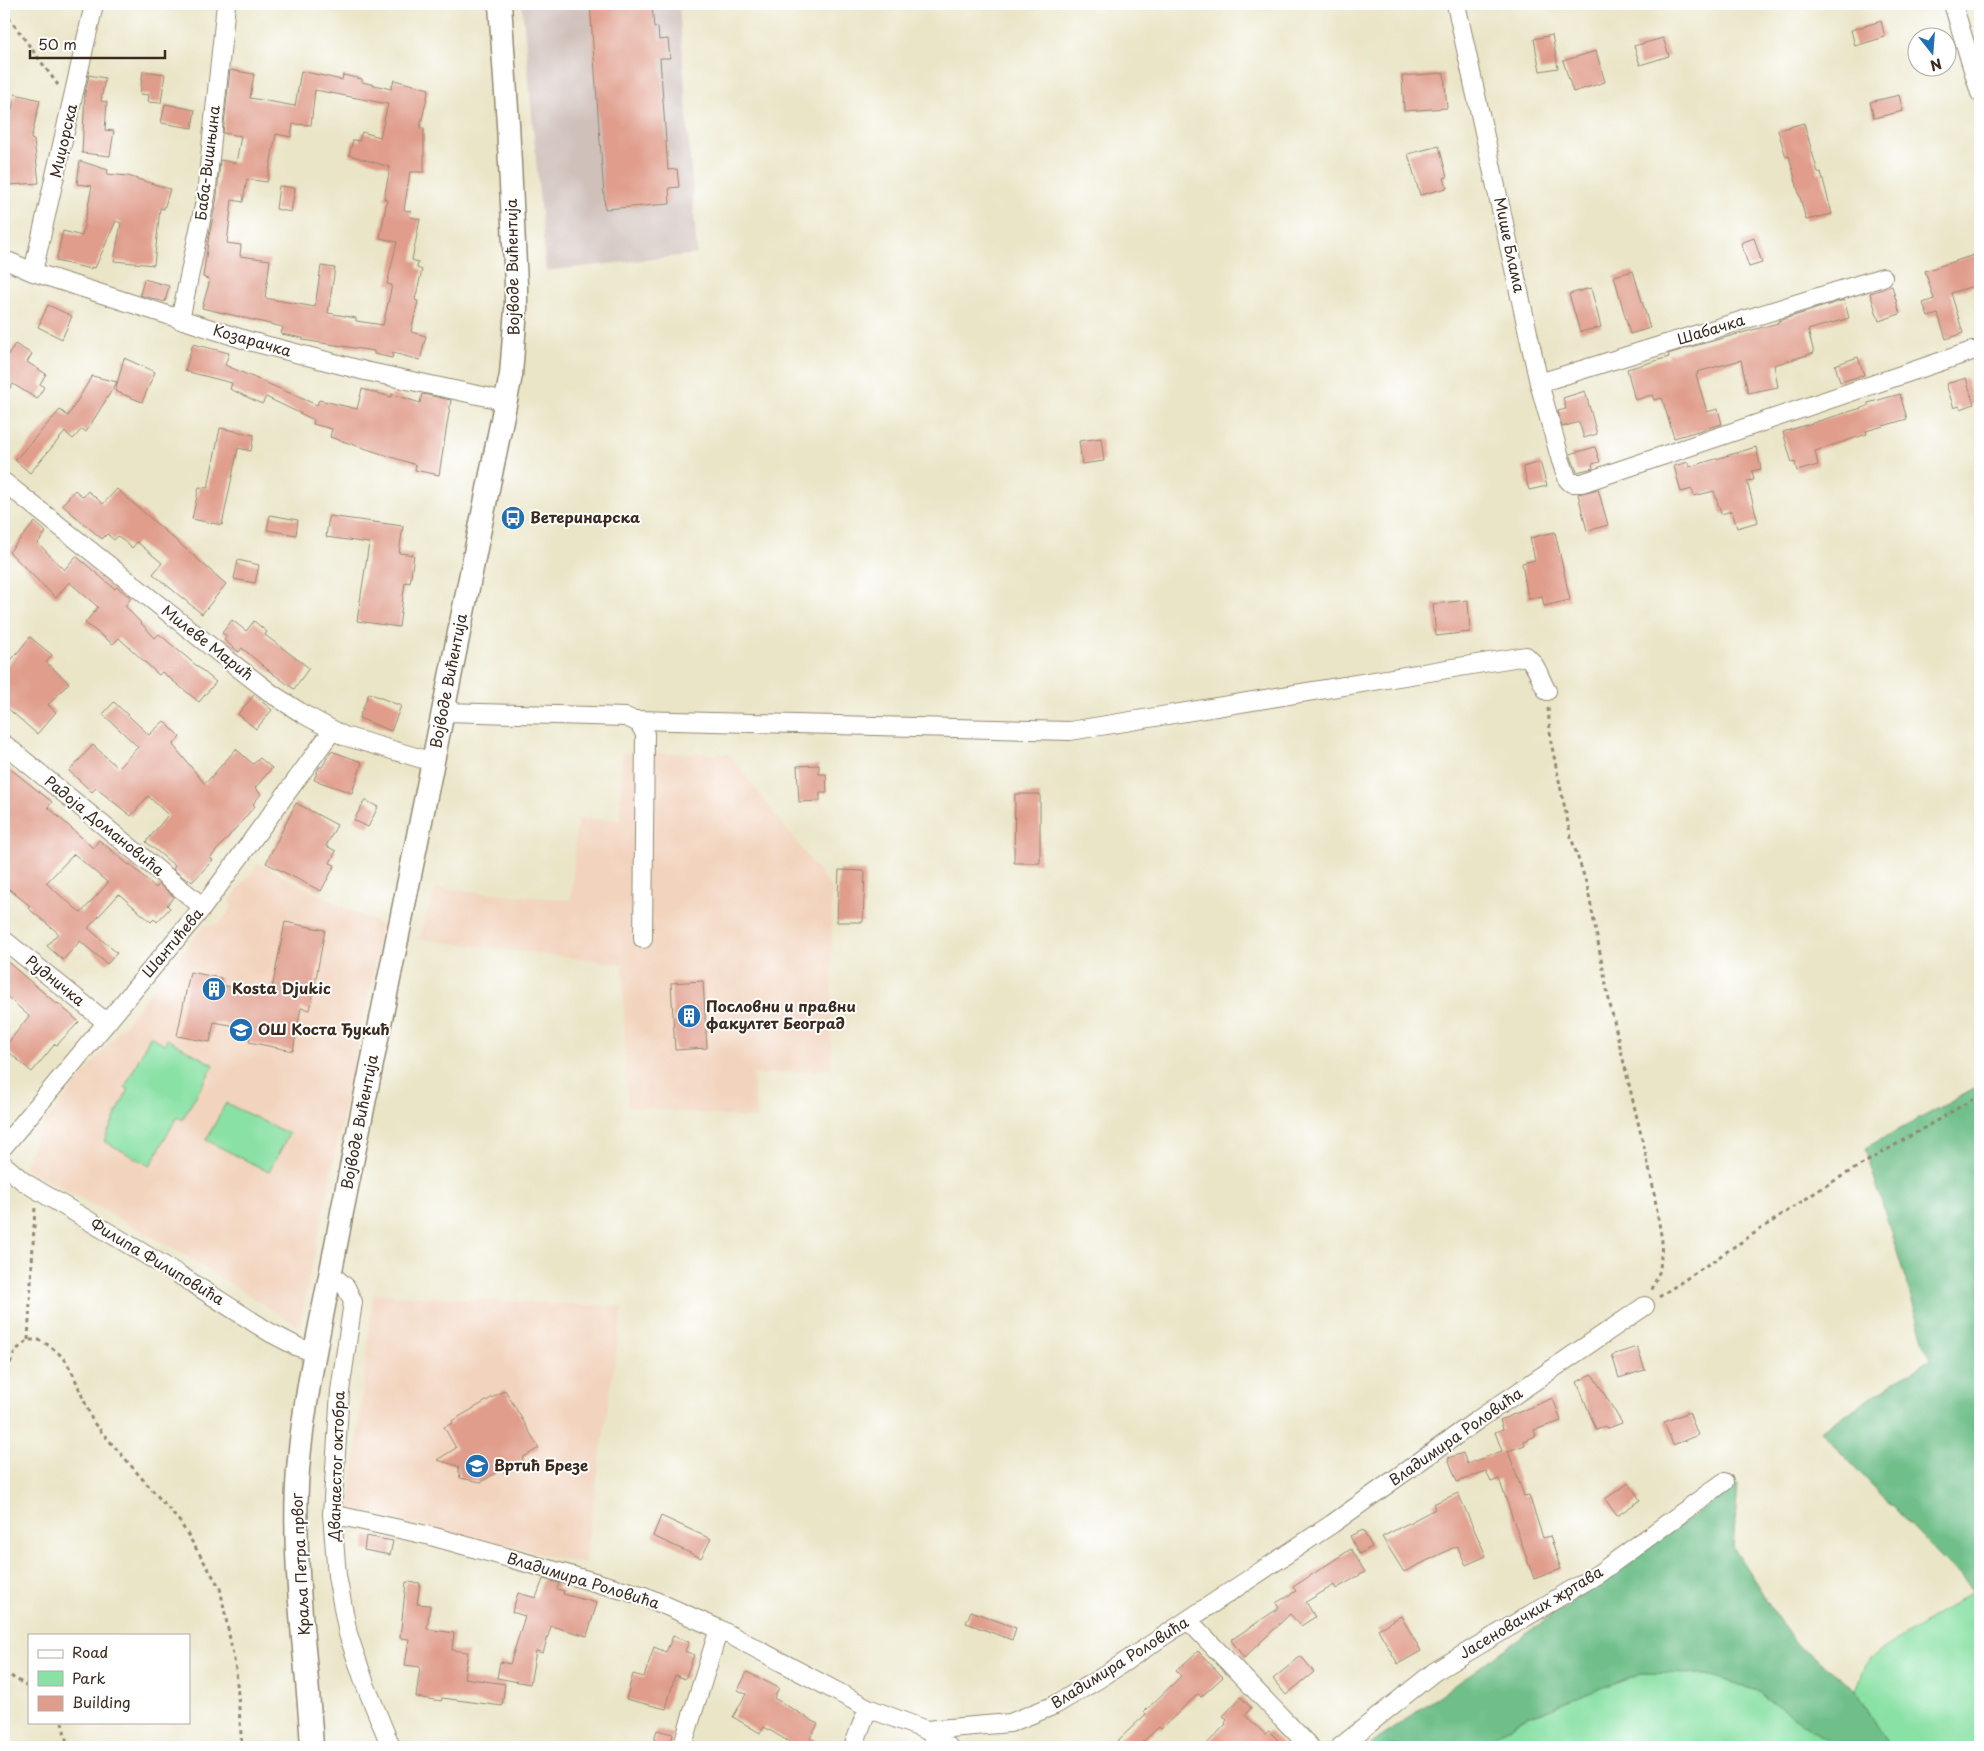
<svg xmlns="http://www.w3.org/2000/svg" width="1984" height="1751" viewBox="0 0 1984 1751" font-family="'Playpen Sans',sans-serif">
<rect width="100%" height="100%" fill="#fff"/>
<filter id="ink" filterUnits="userSpaceOnUse"><feTurbulence type="fractalNoise" baseFrequency=".02" numOctaves="2"/><feDisplacementMap in="SourceGraphic" scale="10" xChannelSelector="R" yChannelSelector="G"/><feConvolveMatrix kernelMatrix="1 2 1 2 8 2 1 2 1" color-interpolation-filters="sRGB"/></filter>
<filter id="wash" filterUnits="userSpaceOnUse"><feTurbulence type="fractalNoise" baseFrequency=".0096" numOctaves="4" result="noise"/><feDisplacementMap in="SourceGraphic" scale="20" xChannelSelector="R" yChannelSelector="G"/><feGaussianBlur stdDeviation="1.12" result="paint"/><feColorMatrix in="noise" values="0 0 0 0 0 0 0 0 0 0 0 0 0 0 0 0 0 1.4 0 .05"/><feComposite in="paint" operator="in"/></filter>
<g filter="url(#wash)">
<rect width="100%" height="100%" fill="#eae5c7"/>
<path fill="#f2d4be" d="M622 753 729 754 832 889 831 1069 753 1075 757 1119 627 1106 623 964 419 939 435 888 571 900 577 819 620 820Z
M259 863 296 883 383 926 299 1327 178 1251 24 1167 36 1134 204 926 219 924 231 909 230 900Z
M373 1294 623 1307 584 1564 350 1508Z"/>
<path fill="#cfc0ba" d="M522 4H679L697 254 546 271Z"/>
<path fill="#8ae1a5" stroke="#628662" d="M150 1036 164 1044 167 1039 214 1065 182 1120 177 1117 150 1166 104 1141 128 1089 125 1087Z
M226 1103 289 1134 269 1172 206 1140Z
M1980 1589V1747H1895L1885 1739 1856 1690 1869 1658 1974 1591Z
M1640 1673 1706 1674 1757 1691 1836 1747H1476L1518 1721Z"/>
<path fill="#6fbf8a" stroke="#557454" d="M1980 1086V1589L1974 1591 1820 1431 1930 1359 1865 1148Z
M1738 1484 1733 1547 1793 1641 1856 1690 1885 1739 1895 1747H1836L1757 1691 1707 1674 1640 1673 1518 1721 1476 1747H1367Z"/>
<g id="blocks">
<path fill="#e09d8b" fill-rule="evenodd" d="M590 4H652L654 28 658 27 659 40 668 39 670 58H660L668 170 677 169 679 187 669 188 670 204 605 209Z
M1881 21 1885 37 1855 46 1851 30Z
M1552 35 1558 68 1540 71 1534 39Z
M1663 38 1669 56 1640 65 1634 46Z
M1596 51 1605 82 1573 92 1563 61Z
M230 70 254 74 250 98 295 106 301 71 342 80 343 75 362 79V82L391 89 394 80 429 89 420 128H424V172H410L404 210 411 211 410 217 420 219 412 260 418 262 417 268 422 270 415 300 418 301 411 332 426 336 420 360 393 353 392 358 374 354V351L303 340V338L281 334 283 327 202 308 210 280 203 277 209 236 217 197 220 160 236 163 241 136 223 133ZM315 90 388 104 380 137 362 132 359 141 353 140 349 155 390 167 384 199 387 200 380 238 397 242 387 284 392 285 383 325 356 321V318L328 313 335 268 321 266 315 307 265 298 270 260 240 256 241 245 227 243 232 200 243 202 247 179 267 182 276 134 291 137 293 124 311 125Z
M143 71 165 74 161 103 148 102 149 95 140 94Z
M1444 73 1447 108 1404 111 1402 76Z
M89 75 105 78 101 101 107 102 105 130 114 131 110 156 82 153 85 93Z
M15 94 40 100 31 139 34 140 39 183 10 185 7 149H4Z
M1899 95 1903 111 1874 118 1870 102Z
M165 104 195 110 192 128 161 123Z
M1804 123 1818 173 1821 172 1832 214 1806 220 1789 156 1786 157 1778 130Z
M1439 146 1447 177 1444 178 1447 188 1420 195 1408 154Z
M80 161 108 170 107 174 128 176 170 189 164 209 160 208 154 265 114 261 121 223 116 221 95 268 91 267V269L56 261 63 231 82 236 92 186 77 184Z
M279 186 295 188 291 212 276 209Z
M1754 238 1762 263 1749 267 1741 243Z
M1980 253V284L1951 293 1963 333 1946 339 1938 314 1928 317 1923 303 1934 299 1925 271Z
M1633 271 1650 328 1630 334 1614 276Z
M144 279 169 286 165 302 140 295Z
M1892 286 1900 314 1879 321 1870 293Z
M1591 288 1601 327 1580 332 1569 294Z
M1844 300 1849 318 1808 330 1814 353 1774 365 1778 387 1748 393 1741 360 1697 372 1698 374 1696 375 1707 412 1718 409 1722 424 1674 438 1662 398 1654 400 1652 395 1635 400 1627 369 1669 357 1668 354 1694 346 1778 323V321Z
M48 305 72 316 62 339 38 327Z
M15 344 32 354 27 362 46 374 40 384 44 387 37 399 13 384 4 396V361Z
M193 344 229 353 225 365 317 405 319 400 357 409 362 389 391 397 392 394 420 403 422 394 451 400 439 475 415 470 416 465 330 437 332 429 313 424 314 420 266 397 262 404 230 389 232 383 185 371Z
M1858 357 1864 375 1840 382 1835 365Z
M124 358 155 372 142 402 115 391Z
M92 376 117 382 86 432 82 429 73 439 65 432 30 473 15 460 60 410 68 416Z
M1966 378 1974 404 1961 409 1959 406 1954 408 1946 384Z
M1585 391 1597 434 1584 438 1579 422 1562 427 1558 411 1566 409 1563 398Z
M1900 394 1907 419 1866 431 1867 434 1815 451 1818 465 1797 471 1795 462 1792 463 1783 432 1868 406V403Z
M220 428 254 435 251 451 238 448 222 525 192 519 199 487 208 488Z
M1101 438 1104 461 1082 464 1079 441Z
M1595 447 1600 462 1592 464 1593 468 1577 472 1570 454Z
M1756 447 1761 469 1752 471 1754 480 1747 481 1758 522 1737 528 1732 511 1721 514 1714 491 1694 496 1692 489 1681 492 1674 466 1688 462 1689 467Z
M1540 462 1547 486 1529 490 1523 467Z
M117 489 226 584 202 614 153 574 162 563 137 542 132 548 118 536 114 540 107 534 102 539 62 505 75 490 83 497 88 491 103 504Z
M1598 489 1608 525 1587 531 1578 494Z
M270 515 298 520 296 535 267 530Z
M329 516 403 526 399 553 414 555 410 583 405 582 399 627 357 621 369 543 326 537Z
M35 522 46 532 38 543 64 570 76 556 115 589 117 587 131 598 125 606 155 638 159 634 216 682 199 702 162 672 159 675 119 638 113 644 85 623 98 607 69 582 56 598 9 552Z
M1555 532 1570 600 1544 606 1542 596 1528 599 1522 563 1535 560 1530 538Z
M238 560 259 565 255 583 234 579Z
M1468 600 1470 632 1436 636 1433 604Z
M232 620 246 631 254 621 267 632 265 635 309 668 294 689 268 670 242 648 239 652 224 640 227 636 222 633Z
M30 637 52 655 46 662 69 683 48 705 56 712 37 734 4 705V669Z
M369 693 401 706 391 731 359 718Z
M254 695 272 710 256 729 238 714Z
M114 702 149 735 164 721 180 737 173 745 205 784 236 749 253 764 260 758 272 768 255 788 261 794 253 804 255 806 210 858 213 860 192 882 189 879 188 881 173 869 175 866 146 842 168 815 148 796 131 816 96 788 92 792 69 771 93 745 118 768 138 747 103 714Z
M331 751 362 762 352 793 314 780 319 767H322Z
M4 764 52 802 48 807 93 848 99 840 129 865 130 864 156 888 159 884 174 897 167 905 170 908 157 922 154 919 151 922 119 894 88 928 117 953 107 964 80 941 63 960 47 946 58 933 28 908 30 906 4 885ZM74 854 108 883 81 913 46 883Z
M819 765V774H826L827 793H820V801L799 802 797 766Z
M1015 794H1040V863H1014Z
M365 800 378 807 368 827 354 820Z
M296 803 337 825 326 846 336 851 330 863 335 865 321 891 266 863Z
M839 870 865 871 863 922H837Z
M285 922 325 930 310 1010 301 1008 293 1051 249 1042 252 1029 214 1022 210 1042 177 1036 190 972 221 978 220 985 271 994Z
M4 959 57 1004 58 1003 79 1022 57 1045 55 1044 32 1072 4 1048 29 1016 4 994Z
M703 981 707 1048 675 1050 671 983Z
M1637 1347 1645 1370 1619 1378 1612 1355Z
M1592 1374 1622 1423 1606 1429 1605 1426 1596 1429 1577 1382Z
M505 1390 539 1448 522 1458 525 1463 505 1474 502 1469 481 1482 460 1478 458 1466 437 1460 456 1448 444 1427 453 1423 452 1421Z
M1553 1398 1561 1421 1534 1430 1536 1436 1524 1441 1525 1445 1508 1451 1524 1496 1529 1495 1543 1538 1550 1536 1561 1569 1534 1579 1499 1479 1491 1482 1486 1471 1457 1482 1448 1458 1463 1453 1467 1464 1502 1451 1495 1432 1503 1429 1500 1420Z
M1689 1412 1698 1435 1673 1445 1664 1422Z
M1629 1483 1640 1500 1617 1516 1605 1499Z
M1458 1493 1486 1556 1466 1565 1457 1546 1404 1572 1382 1537 1435 1509 1433 1504Z
M661 1516 711 1539 701 1558 653 1536Z
M1363 1530 1372 1547 1359 1554 1350 1536Z
M366 1536 393 1541 390 1555 364 1550Z
M1351 1549 1365 1572 1336 1589 1334 1585 1306 1602 1315 1617 1301 1626 1290 1614 1244 1658 1231 1640 1279 1608 1276 1603 1296 1591 1293 1587Z
M543 1579 559 1583 557 1589 564 1591 563 1594 597 1603 587 1636 551 1626 543 1653 536 1651 530 1684 497 1678 500 1662 510 1664 525 1616 512 1612 518 1593 536 1598Z
M406 1582 420 1583 417 1604 430 1605 427 1629 454 1633 452 1650 468 1652 464 1678 505 1684 502 1706 442 1698 441 1701 416 1697 420 1667 405 1665 409 1639 400 1638Z
M971 1611 1016 1628 1012 1640 966 1623Z
M1401 1616 1421 1651 1398 1664 1378 1629Z
M673 1636 689 1642 685 1651 694 1655 685 1679 675 1675 666 1709 626 1699 633 1674 644 1677 654 1647 666 1652Z
M1198 1651 1223 1677 1201 1697 1198 1694 1161 1729 1159 1727 1137 1747H1111L1146 1714 1144 1712 1181 1676 1176 1671Z
M1301 1656 1314 1672 1286 1695 1273 1679Z
M747 1672 779 1688 774 1698 818 1724 810 1738 827 1747H798L764 1727 760 1733 733 1717 746 1694 738 1690Z
M1241 1697 1251 1708 1245 1715 1265 1734 1269 1731 1285 1747H1204L1226 1724 1225 1723 1227 1720 1223 1716Z
M657 1730 673 1734 670 1747H652Z"/>
</g>
</g>
<g filter="url(#ink)">
<use href="#blocks" fill-opacity="0" stroke="#928872" stroke-width="1"/>
<g fill="none" stroke-linecap="round" stroke-linejoin="round">
<g stroke="#928872" stroke-width="20">
<path id="minor" d="M1456 4 1539 383 1561 461 1568 480 1571 483H1582L1972 351
M1953 4 1980 93
M4 263 10 262 33 272 249 341 365 371 506 401
M33 272 93 9
M180 320 206 196 226 4
M1539 383 1883 277
M4 482 219 653 272 694 303 714 344 736 433 762
M444 712 626 717 639 723 645 734 643 939
M636 720 1070 731 1526 656C1538 666 1539 678 1547 691
M4 744 203 907
M4 940 106 1022
M4 1146 203 907 332 731
M4 1165 24 1182 178 1274 269 1332 298 1347 314 1352
M331 1274 346 1287 353 1302 340 1391 336 1453 332 1514 337 1576 348 1634 365 1684 391 1747
M332 1514 431 1536 644 1596 719 1629 868 1708 926 1730 1010 1723 1055 1705 1102 1677 1332 1524 1479 1419 1645 1306
M1188 1620 1310 1747
M926 1730 949 1747
M682 1747 719 1629
M853 1747 868 1708
M1340 1747 1434 1672 1598 1574 1724 1482"/>
</g>
<g stroke="#928872" stroke-width="25">
<path id="major" d="M312 1747C307 1656 291 1562 298 1470 305 1383 327 1299 342 1212L511 375 516 309V284L508 124 500 4"/>
</g>
<path stroke="#928872" stroke-width="3" stroke-dasharray="4 4" stroke-linecap="butt" d="M4 11 58 85
M1548 708 1551 742 1561 790 1571 837 1587 885 1609 1000 1652 1181 1662 1241 1660 1270 1651 1292
M1659 1297 1822 1188 1980 1095
M28 1340 35 1207
M4 1378 15 1351 28 1340H39L50 1346 64 1358 73 1374 93 1422 180 1522 220 1588 236 1670 242 1747
M4 1672 29 1687
M62 1722 68 1747"/>
<use href="#minor" stroke="#fff" stroke-width="18"/>
<use href="#major" stroke="#fff" stroke-width="22"/>
</g>
</g>
<defs>
<g id="bus-disc" transform="scale(1.25)"><circle r="9.5" fill="#1f6fb2" stroke="#fff"/><path d="M-5-6H5V4H4V6H2V4H-2V6H-4V4H-5ZM-3.5-4V0h7V-4ZM-3.5 1.2v1.5H-2V1.2ZM2 1.2v1.5H3.5V1.2Z" fill="#fff"/></g>
<g id="building-disc" transform="scale(1.25)"><circle r="9.5" fill="#1f6fb2" stroke="#fff"/><path d="M-4-6H4V6H1V3H-1V6H-4ZM-2.5-4.3h1.7v1.8h-1.7ZM.8-4.3h1.7v1.8H.8ZM-2.5-1h1.7V.8h-1.7ZM.8-1h1.7V.8H.8Z" fill="#fff"/></g>
<g id="school-disc" transform="scale(1.25)"><circle r="9.5" fill="#1f6fb2" stroke="#fff"/><path d="M0-5L7-2L0 1L-7-2ZM-4 1L0 2.5L4 1V4Q0 6-4 4Z" fill="#fff"/></g>
</defs>
<g fill-rule="evenodd">
<use href="#bus-disc" x="513" y="518"/>
<use href="#building-disc" x="214" y="989"/>
<use href="#building-disc" x="689" y="1016"/>
<use href="#school-disc" x="241" y="1030"/>
<use href="#school-disc" x="477" y="1466"/>
</g>
<g text-anchor="middle" stroke-width="4" stroke-linejoin="round" paint-order="stroke">
<g font-size="15" fill="#3b2a1e" stroke="#fff">
<text transform="translate(64 141) rotate(-77)" y="5">Миџорска</text>
<text transform="translate(208 163) rotate(-83)" y="5">Баба-Вишњина</text>
<text transform="translate(1509 245) rotate(78)" y="5">Мише Блама</text>
<text transform="translate(513 267) rotate(-91)" y="5">Војводе Вићентија</text>
<text transform="translate(1711 330) rotate(-17)" y="5">Шабачка</text>
<text transform="translate(252 341) rotate(16)" y="5">Козарачка</text>
<text transform="translate(207 643) rotate(38)" y="5">Милеве Марић</text>
<text transform="translate(449 681) rotate(-79)" y="5">Војводе Вићентија</text>
<text transform="translate(104 826) rotate(39)" y="5">Радоја Домановића</text>
<text transform="translate(173 943) rotate(-50)" y="5">Шантићева</text>
<text transform="translate(55 981) rotate(39)" y="5">Рудничка</text>
<text transform="translate(360 1122) rotate(-79)" y="5">Војводе Вићентија</text>
<text transform="translate(157 1262) rotate(31)" y="5">Филипа Филиповића</text>
<text transform="translate(1456 1437) rotate(-35)" y="5">Владимира Роловића</text>
<text transform="translate(337 1466) rotate(-88)" y="5">Дванаестог октобра</text>
<text transform="translate(301 1564) rotate(-93)" y="5">Краља Петра првог</text>
<text transform="translate(583 1581) rotate(17)" y="5">Владимира Роловића</text>
<text transform="translate(1531 1613) rotate(-31)" y="5">Јасеновачких жртава</text>
<text transform="translate(1120 1663) rotate(-32)" y="5">Владимира Роловића</text>
</g>
<g font-size="15" font-weight="bold" fill="#3b2a1e" stroke="#fff" text-anchor="start">
<text x="530" y="523">Ветеринарска</text>
<text x="232" y="994">Kosta Djukic</text>
<text x="706" y="1012">Пословни и правни<tspan x="706" dy="17">факултет Београд</tspan></text>
<text x="258" y="1035">ОШ Коста Ђукић</text>
<text x="494" y="1471">Вртић Брезе</text>
</g>
</g>
<rect width="1984" height="1751" fill="none" stroke="#fff" stroke-width="20"/>
<rect x="28" y="1634" width="162" height="90" fill="#ffffff" stroke="#b1aaa5"/>
<rect x="38" y="1650" width="25" height="8" fill="#ffffff" stroke="#b1aaa5"/>
<text x="72" y="1658" font-size="15" fill="#3b2a1e">Road</text>
<rect x="38" y="1671" width="25" height="15" fill="#8ae1a5" stroke="#b1aaa5"/>
<text x="72" y="1684" font-size="15" fill="#3b2a1e">Park</text>
<rect x="38" y="1696" width="25" height="15" fill="#e09d8b" stroke="#b1aaa5"/>
<text x="72" y="1708" font-size="15" fill="#3b2a1e">Building</text>
<g transform="translate(1932 52) rotate(163)"><circle r="24" fill="#ffffff" stroke="#b1aaa5"/>
<path d="M0-4L9 19L0 12L-9 19Z" fill="#1f6fb2"/>
<text y="-8" font-size="14" font-weight="bold" text-anchor="middle" fill="#3b2a1e">N</text>
</g>
<path d="M30 50v8h135v-8" fill="none" stroke="#3b2a1e" stroke-width="2.5"/>
<text x="38" y="50" font-size="15" fill="#3b2a1e" stroke="#ffffff" stroke-width="4" paint-order="stroke">50 m</text>
</svg>
